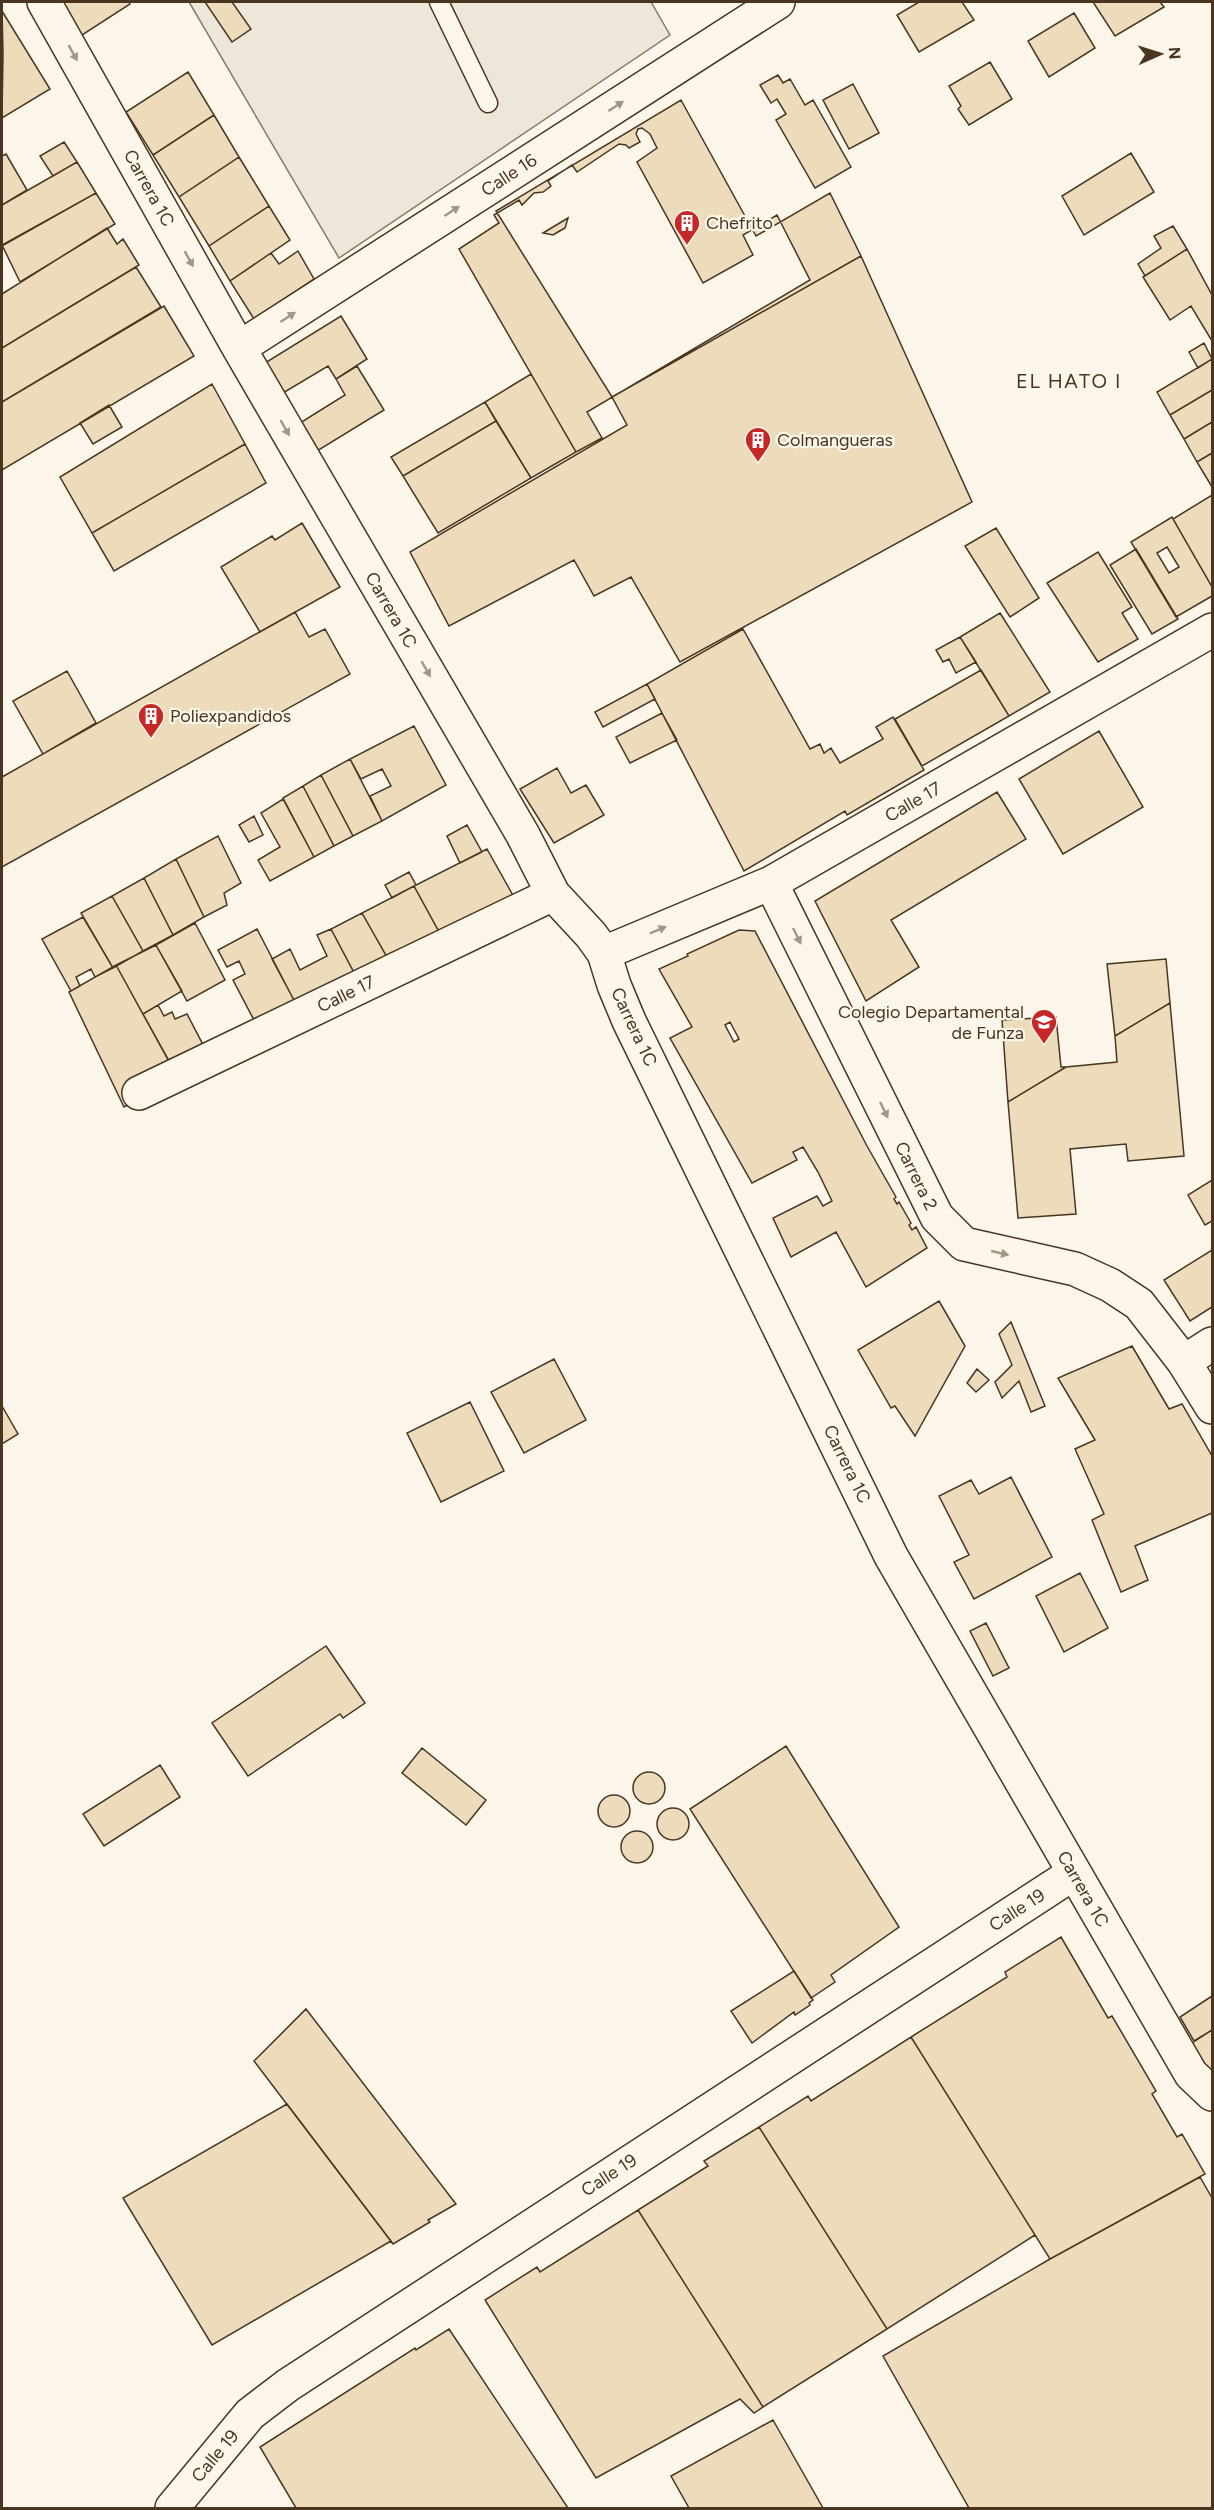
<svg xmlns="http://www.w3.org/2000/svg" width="1214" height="2510" viewBox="0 0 1214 2510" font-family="Figtree,sans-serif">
<rect width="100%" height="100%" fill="#fbf6e9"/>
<path fill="#ede7d9" stroke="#887966" stroke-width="1.5" d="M189 2H651L670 35 339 258Z"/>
<path fill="#ecdcbc" stroke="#4a3520" stroke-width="1.5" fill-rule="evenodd" d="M57 2H129L130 4 79 37Z
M205 2H232L251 29 232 42Z
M919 2H962L974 20 919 52 897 15Z
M1093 2H1160L1164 7 1115 36Z
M2 11 50 89 2 118 3 53Z
M1074 13 1095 48 1049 77 1028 41Z
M990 62 1012 99 969 125 958 109 961 106 949 86Z
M188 72 214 115 153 155 126 112Z
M778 75 783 83 790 79 805 105 813 100 851 167 815 188 776 120 786 114 777 99 771 103 760 85Z
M853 84 879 133 849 149 823 100Z
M681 100 756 236 830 193 861 256 612 397 496 211Z
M214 115 239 157 179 197 153 155Z
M642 128 650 134 657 148 637 162 703 283 753 255 743 235 777 215 810 280 587 412 602 438 576 452 459 249 499 223 494 215 519 200 522 205 534 193 543 192 551 186 548 181 572 165 577 172 619 144 626 145 629 148 640 142 636 134 638 129ZM568 218 565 228 558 232 553 235 543 233Z
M64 142 77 162 53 176 40 156Z
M1131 153 1154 192 1084 235 1062 196Z
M6 154 27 190 2 205V156Z
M239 157 269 206 209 246 179 197Z
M77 162 96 193 2 246V205Z
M96 193 115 224 20 282 2 245Z
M269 206 290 240 230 281 209 246Z
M1173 226 1187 249 1145 276 1138 264 1161 248 1154 236Z
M107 228 117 244 123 239 139 265 2 348V294Z
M1187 249 1212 295V341L1191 306 1170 320 1143 277Z
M298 251 314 279 254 319 230 281 271 253 279 264Z
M861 256 972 502 680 662 631 577 594 596 574 560 449 626 410 552 627 425 612 397Z
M136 267 161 307 2 402V348Z
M164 306 194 356 2 470V402Z
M341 316 367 359 336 379 328 366 283 393 265 363Z
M1204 343 1212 359 1198 368 1189 352Z
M1212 359V390L1170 415 1157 392Z
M357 366 384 410 317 451 300 423 345 395 336 379Z
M531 374 576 452 531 478 485 402Z
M212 384 245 444 92 533 60 477Z
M1212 390V422L1184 439 1170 415Z
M485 402 496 421 403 476 391 457Z
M109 405 122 427 93 444 80 423Z
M496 421 531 478 438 533 403 476Z
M1212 422V453L1197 462 1184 439Z
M245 444 266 483 114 571 92 533Z
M1212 453V487L1197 462Z
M1212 495V587L1173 519Z
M1172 517 1212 587V596L1176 617 1131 542ZM1167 547 1179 567 1169 573 1157 553Z
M302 523 340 587 260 632 221 567 272 536 275 540Z
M996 528 1039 598 1010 617 965 546Z
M1136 549 1178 619 1152 634 1110 565Z
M1098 552 1132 607 1122 613 1138 639 1098 662 1047 583Z
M295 612 309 637 325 629 350 674 2 867V777Z
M1000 613 1050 692 1009 716 960 637Z
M743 629 810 749 820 744 824 753 831 748 840 763 883 739 876 727 893 717 924 770 847 815 845 811 744 871 647 684Z
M960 637 976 662 956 673 949 659 943 662 936 650Z
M981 670 1009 716 922 766 895 719Z
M67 671 96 723 43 754 13 701Z
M647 684 655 699 603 727 595 712Z
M662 713 677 740 630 763 616 737Z
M414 726 446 785 382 821 370 796 391 786 382 769 361 779 350 759Z
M1099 731 1143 807 1063 854 1019 779Z
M350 759 382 821 353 836 321 775Z
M557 768 571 793 586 785 604 815 554 843 520 789Z
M321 775 353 836 334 846 303 786Z
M303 786 334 846 314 857 283 798Z
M997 792 1026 839 891 920 919 967 866 1001 815 901Z
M283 799 314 857 270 881 258 860 280 847 261 813Z
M254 816 263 835 249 842 239 825Z
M467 825 482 852 460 863 447 836Z
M218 836 241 883 224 893 227 905 204 917 176 859Z
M487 849 515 899 444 941 414 886Z
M176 859 204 917 173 935 144 878Z
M409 872 416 885 392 898 385 885Z
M144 878 173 935 143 951 112 896Z
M414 886 444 941 391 964 362 913Z
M112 896 143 951 113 968 81 913Z
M362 913 393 968 360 984 331 929Z
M83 917 113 968 95 977 91 969 76 977 80 986 71 991 42 939Z
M195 923 225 980 187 1001 156 945Z
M257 929 299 1010 255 1022 233 980 245 974 239 961 227 967 218 950Z
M331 929 360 984 302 1015 272 959 290 949 300 970 327 956 317 935Z
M739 930 755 931 867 1146 896 1197 894 1199 897 1204 899 1202 911 1223 909 1225 912 1230 916 1227 927 1248 866 1287 836 1232 791 1257 773 1218 817 1196 823 1206 832 1201 818 1172 803 1147 793 1152 797 1160 752 1183 670 1038 692 1027 659 969 688 956 687 954ZM730 1022 739 1039 734 1042 725 1025Z
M156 945 182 991 143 1014 116 965Z
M1166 959 1170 1003 1115 1036 1107 964Z
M116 965 178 1078 124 1107 69 992Z
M1170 1003 1184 1156 1128 1161 1126 1144 1070 1149 1076 1214 1018 1218 1008 1102 1066 1067 1117 1062 1115 1036Z
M158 1005 164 1016 172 1012 175 1019 187 1014 211 1060 178 1077 143 1014Z
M1056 1017 1061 1067H1066L1008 1102 1002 1020Z
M1212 1180V1221L1205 1225 1188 1195Z
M1212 1250V1307L1190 1321 1164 1280Z
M939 1301 965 1346 915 1436 895 1406 891 1408 858 1350Z
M1011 1322 1045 1406 1031 1412 1019 1381 1002 1398 995 1382 1012 1365 999 1334Z
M1132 1346 1169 1409 1182 1404 1212 1456V1513L1135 1546 1148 1580 1121 1592 1092 1520 1104 1514 1075 1449 1095 1440 1058 1378Z
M554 1359 586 1420 524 1453 491 1392Z
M977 1369 989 1380 976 1392 967 1383Z
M470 1402 504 1471 441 1502 407 1433Z
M2 1406 18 1434 2 1444Z
M1011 1477 1052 1557 974 1599 954 1562 969 1555 939 1496 971 1480 979 1494Z
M1080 1573 1108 1628 1064 1652 1036 1596Z
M986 1623 1009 1668 993 1676 970 1631Z
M326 1646 365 1703 343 1718 340 1714 248 1776 212 1723Z
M786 1746 899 1927 831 1975 835 1982 811 1998 690 1809Z
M422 1748 486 1800 466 1825 402 1773Z
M160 1765 180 1797 104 1846 83 1814Z
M633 1788a16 16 0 1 1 32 0a16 16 0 1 1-32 0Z
M598 1811a16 16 0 1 1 32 0a16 16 0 1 1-32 0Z
M657 1824a16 16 0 1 1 32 0a16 16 0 1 1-32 0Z
M621 1847a16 16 0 1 1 32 0a16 16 0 1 1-32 0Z
M1061 1937 1108 2018 1112 2016 1156 2091 1152 2094 1177 2137 1182 2134 1205 2174 1050 2259 911 2037 1007 1977 1005 1972Z
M794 1971 813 2000 809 2003 810 2005 795 2015 794 2012 752 2043 731 2011Z
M1212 1996V2030L1194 2041 1180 2017Z
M306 2009 456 2204 428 2220 430 2222 393 2244 254 2061Z
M1212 2030V2089L1187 2046Z
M911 2037 1035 2235 887 2329 759 2127 808 2096 811 2101Z
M287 2104 391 2241 212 2345 123 2198Z
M759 2127 887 2329 763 2407 638 2210 708 2166 704 2161Z
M1200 2177 1212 2198V2508H969L883 2356 1050 2259Z
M638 2210 763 2407 754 2413 740 2399 596 2478 485 2300 537 2267 540 2272Z
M449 2329 568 2508H296L260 2447 415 2348 416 2350Z
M773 2420 823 2508H689L671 2476Z"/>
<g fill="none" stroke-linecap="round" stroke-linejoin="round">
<g stroke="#4a3520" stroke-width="21">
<path id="lane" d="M439 2 488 103"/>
</g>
<g stroke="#4a3520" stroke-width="36">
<path id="street" d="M44 2 239 348 523 835 553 894 591 935 604 953 614 985 629 1021 891 1556 1191 2074 1212 2094
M239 348 778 2
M771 883 937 1217 964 1244 1075 1269 1110 1285 1139 1304 1184 1362 1212 1407
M604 953 771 883 1212 630
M139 1093 553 894
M1184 1362 1212 1344
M172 2508 250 2414 288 2385 1074 1873"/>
</g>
<use href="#lane" stroke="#fbf6e9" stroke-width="18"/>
<use href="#street" stroke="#fbf6e9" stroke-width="33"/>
</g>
<defs><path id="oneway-solid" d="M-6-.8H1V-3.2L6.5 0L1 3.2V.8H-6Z" transform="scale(1.5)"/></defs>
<g fill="#a29684">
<use href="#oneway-solid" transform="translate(73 53) rotate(61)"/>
<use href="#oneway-solid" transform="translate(616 106) rotate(-33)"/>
<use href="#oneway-solid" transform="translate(452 211) rotate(-33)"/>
<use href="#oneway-solid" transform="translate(189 259) rotate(61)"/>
<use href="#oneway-solid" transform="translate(288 317) rotate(-33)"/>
<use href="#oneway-solid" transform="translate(285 428) rotate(60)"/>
<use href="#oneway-solid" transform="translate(426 669) rotate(60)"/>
<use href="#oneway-solid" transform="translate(658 930) rotate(-23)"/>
<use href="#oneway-solid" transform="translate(797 936) rotate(64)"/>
<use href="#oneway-solid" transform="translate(884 1110) rotate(64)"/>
<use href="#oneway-solid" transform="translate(1000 1253) rotate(13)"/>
</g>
<defs>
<g id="building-pin" transform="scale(1.35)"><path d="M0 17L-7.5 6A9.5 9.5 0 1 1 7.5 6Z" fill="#c62828" stroke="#fbf6e9"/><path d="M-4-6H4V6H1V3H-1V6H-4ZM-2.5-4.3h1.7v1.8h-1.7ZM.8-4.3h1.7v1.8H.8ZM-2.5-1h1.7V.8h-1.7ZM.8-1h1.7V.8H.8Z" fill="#fff"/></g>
<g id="school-pin" transform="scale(1.35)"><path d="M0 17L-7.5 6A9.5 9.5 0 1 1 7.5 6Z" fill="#c62828" stroke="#fbf6e9"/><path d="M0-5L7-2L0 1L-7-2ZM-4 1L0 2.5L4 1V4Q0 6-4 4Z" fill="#fff"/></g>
</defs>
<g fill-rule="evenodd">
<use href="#building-pin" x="687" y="223"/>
<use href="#building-pin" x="758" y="440"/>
<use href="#building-pin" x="151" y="716"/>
<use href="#school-pin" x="1044" y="1022"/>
</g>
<g text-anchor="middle" stroke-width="4.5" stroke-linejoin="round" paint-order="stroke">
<g font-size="18" fill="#4a3520" stroke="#fbf6e9">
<text transform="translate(509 175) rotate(-33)" y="6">Calle 16</text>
<text transform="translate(149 188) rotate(61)" y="6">Carrera 1C</text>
<text transform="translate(391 610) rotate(60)" y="6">Carrera 1C</text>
<text transform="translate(913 802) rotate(-30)" y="6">Calle 17</text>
<text transform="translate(346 994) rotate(-26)" y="6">Calle 17</text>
<text transform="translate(634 1027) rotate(65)" y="6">Carrera 1C</text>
<text transform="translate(916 1176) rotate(64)" y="6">Carrera 2</text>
<text transform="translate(847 1464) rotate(64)" y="6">Carrera 1C</text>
<text transform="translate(1083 1889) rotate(60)" y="6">Carrera 1C</text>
<text transform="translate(1017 1910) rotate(-33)" y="6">Calle 19</text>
<text transform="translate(609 2175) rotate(-33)" y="6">Calle 19</text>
<text transform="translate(215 2456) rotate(-50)" y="6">Calle 19</text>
</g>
<g font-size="18" fill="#4a3520" stroke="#fbf6e9" text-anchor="start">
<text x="706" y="229">Chefrito</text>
<text x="777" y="446">Colmangueras</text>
<text x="170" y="722">Poliexpandidos</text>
<text x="1024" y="1018" text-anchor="end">Colegio Departamental<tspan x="1024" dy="21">de Funza</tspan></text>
</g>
<g font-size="20" letter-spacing="1.5" fill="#4a3520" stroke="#fbf6e9">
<text x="1069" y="388">EL HATO I</text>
</g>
</g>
<rect width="1214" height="2510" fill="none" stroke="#4a3520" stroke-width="6"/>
<g transform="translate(1160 54) rotate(87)" stroke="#fbf6e9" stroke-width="4.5" paint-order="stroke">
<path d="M0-4.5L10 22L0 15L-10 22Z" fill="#4a3520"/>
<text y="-9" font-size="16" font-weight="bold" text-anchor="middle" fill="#4a3520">N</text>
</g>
</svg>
